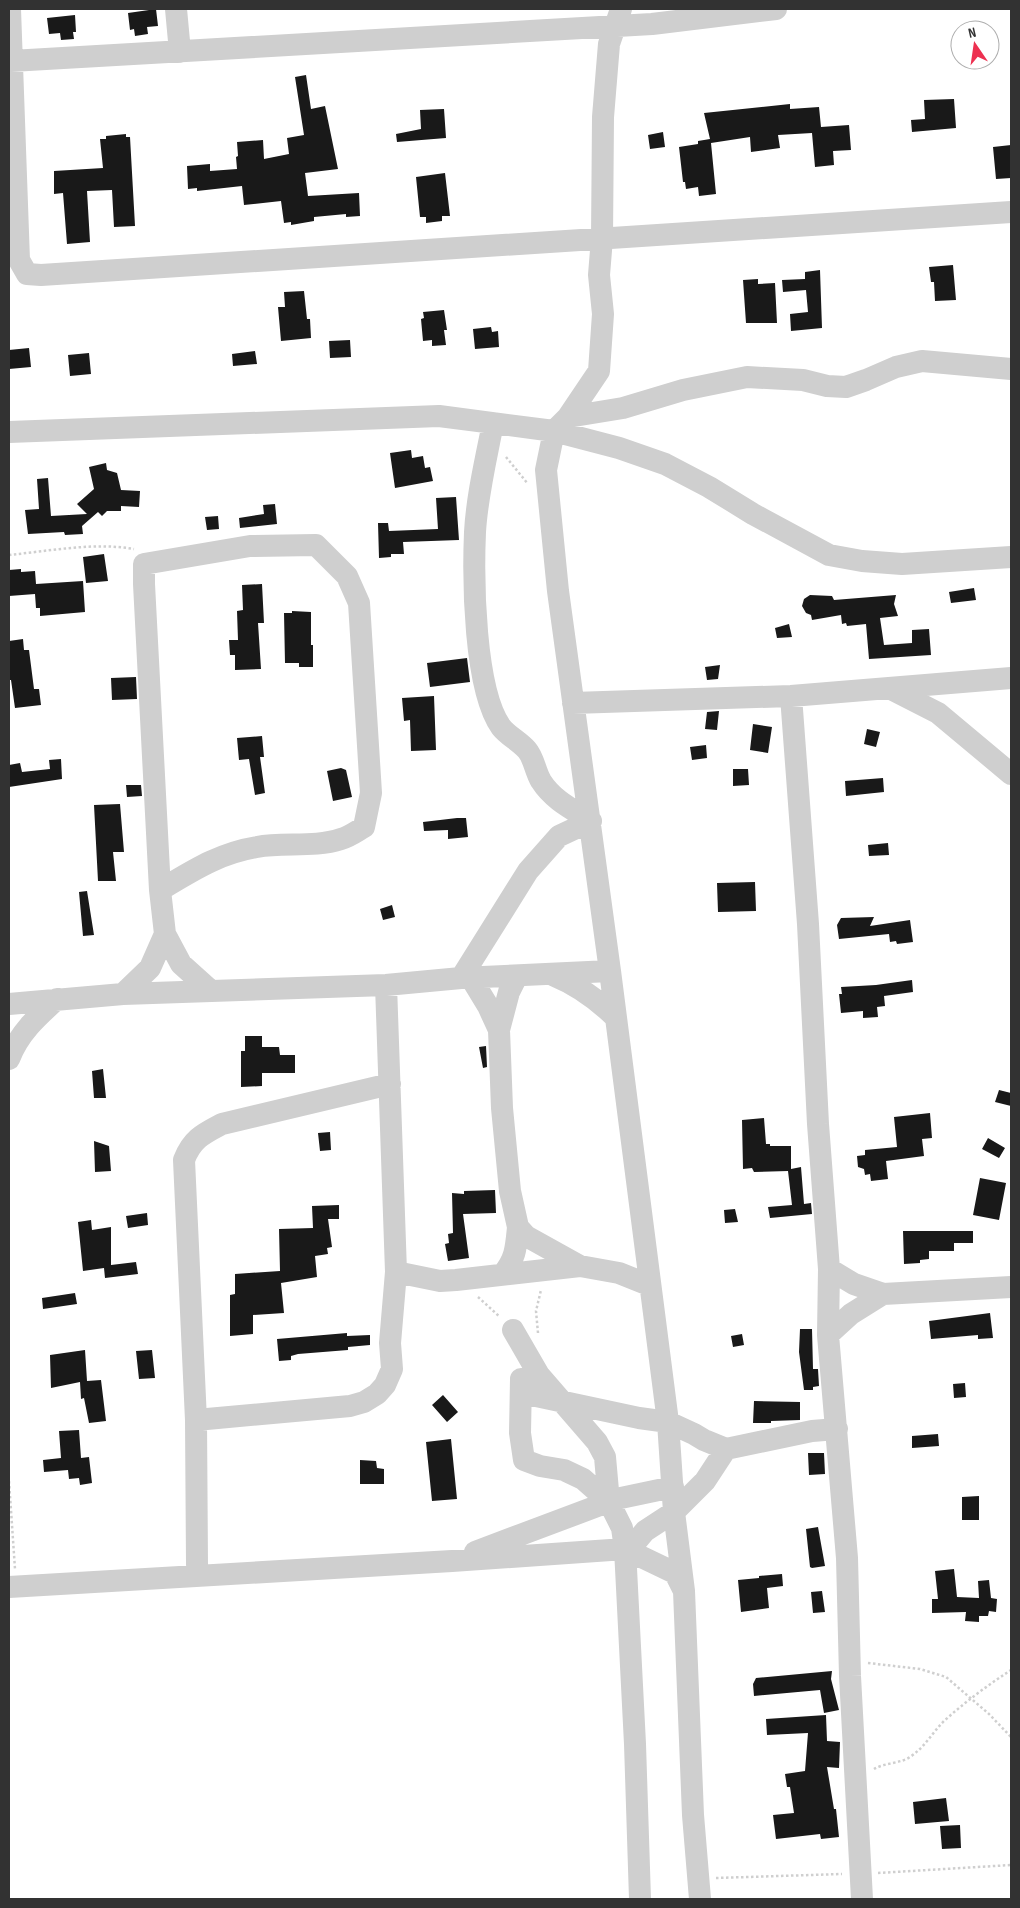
<svg xmlns="http://www.w3.org/2000/svg" width="1020" height="1908" viewBox="0 0 1020 1908" font-family="'Sofia Sans Condensed',sans-serif">
<rect width="100%" height="100%" fill="#fff"/>
<path fill="#191919" d="M156 9 158 26 147 27 148 34 135 36 134 29 130 30 128 13Z
M75 15 76 32H73L74 39 61 40 60 33 49 34 47 18Z
M306 75 311 109 325 106 338 169 305 173 308 196 359 193 360 216 346 217V214L314 217V221L291 225V222L284 223 281 201 244 205 242 186 197 191V188L188 189 187 166 210 164V171L237 169 236 157 238 156 237 142 263 140 264 159 289 154 287 138 304 135 295 77Z
M954 99 956 128 912 132 911 120 925 119 924 100Z
M790 104V109L819 107 821 127 849 125 851 150 833 151 834 165 815 167 812 133 778 135 780 148 751 152 750 137 711 143 716 194 699 196 698 187 686 189 685 182H683L679 147 698 144V141L710 139 704 113Z
M444 109 446 138 397 142 396 134 421 129 420 110Z
M663 132 665 147 650 149 648 135Z
M126 134V137H130L135 226 114 227 112 190 87 191 90 242 67 244 63 193 54 194V171L103 168 100 139H106V136Z
M1011 145V178L996 179 993 147Z
M445 173 450 216H442V221L426 223V217H420L416 177Z
M953 265 956 300 935 301 934 282H931L929 267Z
M820 270 822 328 791 331 790 314 808 312 806 290 783 292 782 280 805 279V272Z
M758 279V284L775 283 777 323H746L743 280Z
M304 291 307 319H310L311 338 281 341 278 307H285L284 292Z
M444 310 447 330H444L446 345 432 346V340L423 341 421 319 424 318 423 312Z
M491 327 492 332 498 331 499 347 475 349 473 329Z
M350 340 351 357 330 358 329 341Z
M29 348 31 367 9 369V350Z
M255 351 257 364 233 366 232 354Z
M89 353 91 374 70 376 68 355Z
M411 450 412 458 423 456 425 468 430 467 433 481 395 488 390 453Z
M106 463 107 470 117 473 121 490 140 491 139 507 121 506V511H107L102 516 98 512 82 526 83 534 65 535 64 532 28 534 25 510 39 509 37 479 48 478 51 516 87 514 77 504 94 489 89 467Z
M456 497 459 540 403 542 404 554H391V557L379 558 378 523H388L389 531 438 529 436 498Z
M275 504 277 524 240 528 239 518 264 514 263 505Z
M218 516 219 529 207 530 205 517Z
M104 554 108 581 86 583 83 557Z
M21 569V572L35 571 36 584 83 581 85 612 40 616V608H36L35 594 9 596V570Z
M262 584 264 623H258L261 669 235 670V655H230L229 640H238L237 611 243 610 242 585Z
M974 588 976 600 951 603 949 592Z
M810 595 832 596 834 600 896 595 894 604 898 616 880 618 884 645 912 643V630L929 629 931 655 869 659 866 624 847 626 846 623 842 624 841 615 812 620 811 615 806 613 802 606 804 599Z
M292 611 311 612V645H313V667H299V663H285L284 613H292Z
M789 624 792 637 777 638 775 628Z
M23 639 24 650H29L34 689H39L41 705 15 708 11 680H9V641Z
M467 658 470 682 430 687 427 663Z
M720 665 718 679 707 680 705 667Z
M136 677 137 699 112 700 111 678Z
M434 696 436 750 411 751 410 720 404 721 402 698Z
M719 711 717 730 705 729 707 712Z
M753 724 772 727 768 753 750 750Z
M867 729 880 732 876 747 864 744Z
M262 736 264 757H260L265 793 255 795 249 759 239 760 237 738Z
M706 745 707 758 692 760 690 747Z
M61 759 62 779 9 787V765L20 763 22 772 50 769 49 760Z
M341 768 346 770 352 797 333 801 327 771Z
M733 769H748L749 785 733 786Z
M883 778 884 792 846 796 845 781Z
M126 785H141L142 796 127 797Z
M120 804 124 852H113L116 881H98L94 805Z
M457 818H466L468 837 448 839V830L424 831 423 822Z
M888 843 889 855 869 856 868 845Z
M755 882 756 911 718 912 717 883Z
M87 891 94 935 83 936 79 892Z
M392 905 395 917 383 920 380 909Z
M874 917 870 926 910 920 913 942 897 944 896 941 890 942 889 934 839 939 837 925 841 918Z
M912 980 913 992 884 996 885 1006 877 1007 878 1017 863 1018V1011L841 1013 839 994H842L841 987 876 985Z
M245 1036H262V1047H279L280 1055H295V1073H262V1086L241 1087V1051H245Z
M486 1046 487 1067 483 1068 479 1047Z
M103 1069 106 1098H94L92 1071Z
M999 1090 1011 1093V1106L995 1102Z
M930 1113 932 1138 922 1139 924 1156 886 1161 888 1179 871 1181 870 1174 865 1175 864 1169 858 1167 857 1156 865 1155V1150L897 1147 894 1117Z
M764 1118 766 1144H770V1146H791V1169L801 1167 804 1204 811 1203 812 1214 770 1218 768 1207 792 1205 788 1171 754 1172 752 1168 743 1169 742 1120Z
M330 1132 331 1150 320 1151 318 1133Z
M988 1138 1005 1148 999 1158 982 1149Z
M94 1141 109 1146 111 1171 95 1172Z
M980 1178 1006 1183 999 1220 973 1215Z
M495 1190 496 1213 463 1214 469 1258 448 1261 445 1244 449 1243 448 1234 453 1233 452 1193 464 1194V1191Z
M339 1205V1219H328L332 1247 327 1248 328 1254 315 1256 317 1277 281 1283 284 1313 253 1315V1334L230 1336V1295L235 1294V1274L280 1271 279 1229 313 1228 312 1206Z
M735 1209 738 1222 725 1223 724 1210Z
M147 1213 148 1225 128 1228 126 1216Z
M91 1220 92 1230 111 1227V1265L136 1262 138 1274 105 1278 104 1268 83 1271 78 1222Z
M903 1231H973V1243H954V1251H929V1259L920 1260V1263L904 1264Z
M75 1293 77 1304 43 1309 42 1298Z
M990 1313 993 1338 978 1339V1335L931 1339 929 1321Z
M800 1329H812L813 1369H818L819 1386 813 1387V1390H804L799 1352Z
M347 1333V1336L370 1335V1345L348 1347V1350L298 1354 291 1356V1360L279 1361 277 1339Z
M742 1334 744 1345 733 1347 731 1336Z
M85 1350 87 1381 101 1380 106 1421 89 1423 84 1398 81 1399 80 1382 51 1388 50 1355Z
M152 1350 155 1378 139 1379 136 1351Z
M965 1383 966 1397 954 1398 953 1384Z
M443 1395 458 1412 447 1422 432 1405Z
M754 1401 800 1402V1420L771 1421V1423H753Z
M79 1430 81 1458 89 1457 92 1483 80 1485 79 1478 69 1479 68 1470 44 1472 43 1460 61 1458 59 1431Z
M938 1434 939 1446 912 1448V1436Z
M451 1439 457 1499 432 1501 426 1442Z
M808 1453H824L825 1474 809 1475Z
M360 1460 376 1461 377 1468 384 1469V1484H360Z
M979 1496V1520H962V1497Z
M818 1527 825 1566 812 1568 810 1567 806 1529Z
M954 1569 957 1597 979 1598 978 1581 989 1580 991 1598 997 1599 996 1612 989 1611 988 1616H979V1622L965 1621 966 1612 932 1613V1599H938L935 1571Z
M782 1574 783 1586 767 1588 769 1608 741 1612 738 1580 759 1578V1576Z
M822 1591 825 1612 813 1613 811 1592Z
M832 1671 831 1679 839 1710 824 1713 820 1690 754 1696 753 1684 756 1678Z
M826 1715 827 1741 840 1742 839 1768 827 1767 834 1809H836L839 1837 821 1839 820 1834 776 1839 773 1815 794 1813 790 1787H787L785 1774 805 1771 808 1733 767 1735 766 1719Z
M946 1798 949 1821 915 1824 913 1802Z
M960 1825 961 1848 942 1849 940 1826Z"/>
<g fill="none" stroke-linecap="round" stroke-linejoin="round">
<path stroke="#cfcfcf" stroke-width="2.5" stroke-dasharray="2.5 2.5" stroke-linecap="butt" d="M506 457 528 484
M9 555C49 551 94 542 134 549
M478 1297 500 1317
M538 1333 536 1311 541 1290
M9 1481 15 1569
M868 1663 920 1669 946 1677 989 1714 1011 1737
M874 1769C884 1763 902 1763 910 1757 925 1747 932 1733 944 1721 965 1702 988 1685 1011 1670
M878 1873 1011 1865
M716 1878 842 1874"/>
<path stroke="#cfcfcf" stroke-width="22" d="M10 9 19 260 27 274 41 275 1011 212
M176 9 180 52
M11 61 652 24 776 9
M568 417 623 408 683 390 747 377 803 380 827 386 846 387 866 380 896 367 922 361 1011 369
M493 423C486 459 477 496 475 532 473 579 474 689 501 727 508 736 519 741 527 750 534 758 535 771 541 781 553 800 572 809 591 821
M9 432 439 416 554 431 619 448 665 464 709 487 753 514 829 555 862 561 902 564 1011 557
M889 688 938 713 1011 774
M791 696 808 924 818 1124 829 1269 828 1335 847 1558 850 1676 862 1899
M573 703 791 696 1011 678
M160 890C192 871 219 853 257 847 284 842 314 848 341 839 349 837 357 831 364 827L371 793 359 603 347 576 316 545 250 546 144 564V584L160 890 165 934 181 964 211 991
M610 971 558 591 546 470 554 431 568 417 599 371 603 314 599 275 602 238 603 117 609 44 621 9
M553 975C577 985 597 999 616 1018
M461 978 528 871 559 836 591 821
M471 978 488 1006 499 1030 502 1108 510 1191 518 1227 526 1236 580 1266
M123 994 150 968 165 934
M9 1004 123 994 386 985 461 978 610 971 668 1422 674 1512 684 1591 693 1815 700 1899
M499 1030 509 992 517 976
M9 1059C19 1033 37 1017 57 999
M829 1269 854 1284 883 1294 1011 1287
M396 1272 440 1281 456 1280 580 1266 619 1273 649 1285
M503 1274C516 1258 516 1247 518 1227
M513 1330 539 1375 597 1442 605 1457 609 1502 622 1528 625 1549 635 1744 640 1899
M828 1335 851 1314 883 1294
M521 1379 520 1433 524 1460 540 1466 564 1470 583 1479 609 1502
M522 1393 639 1418 668 1422 694 1434 704 1440 726 1449 812 1431 837 1429
M196 1420 350 1406 364 1402 377 1394 385 1385 392 1369 390 1343 396 1272 386 985
M625 1549 635 1543 645 1531 674 1512 705 1481 726 1449
M475 1552 616 1499 673 1487
M198 1575 197 1564 196 1420 184 1160C192 1139 203 1134 222 1124L390 1084
M9 1587 452 1561 625 1549 675 1573 684 1591"/>
</g>
<rect width="1020" height="1908" fill="none" stroke="#323232" stroke-width="20"/>
<g transform="translate(975 45) rotate(347)"><circle r="24" fill="#ffffff" stroke="#adadad"/>
<path d="M0-4L9 19L0 12L-9 19Z" fill="#ed3050"/>
<text y="-8" font-size="14" font-weight="bold" text-anchor="middle" fill="#323232">N</text>
</g>
</svg>
